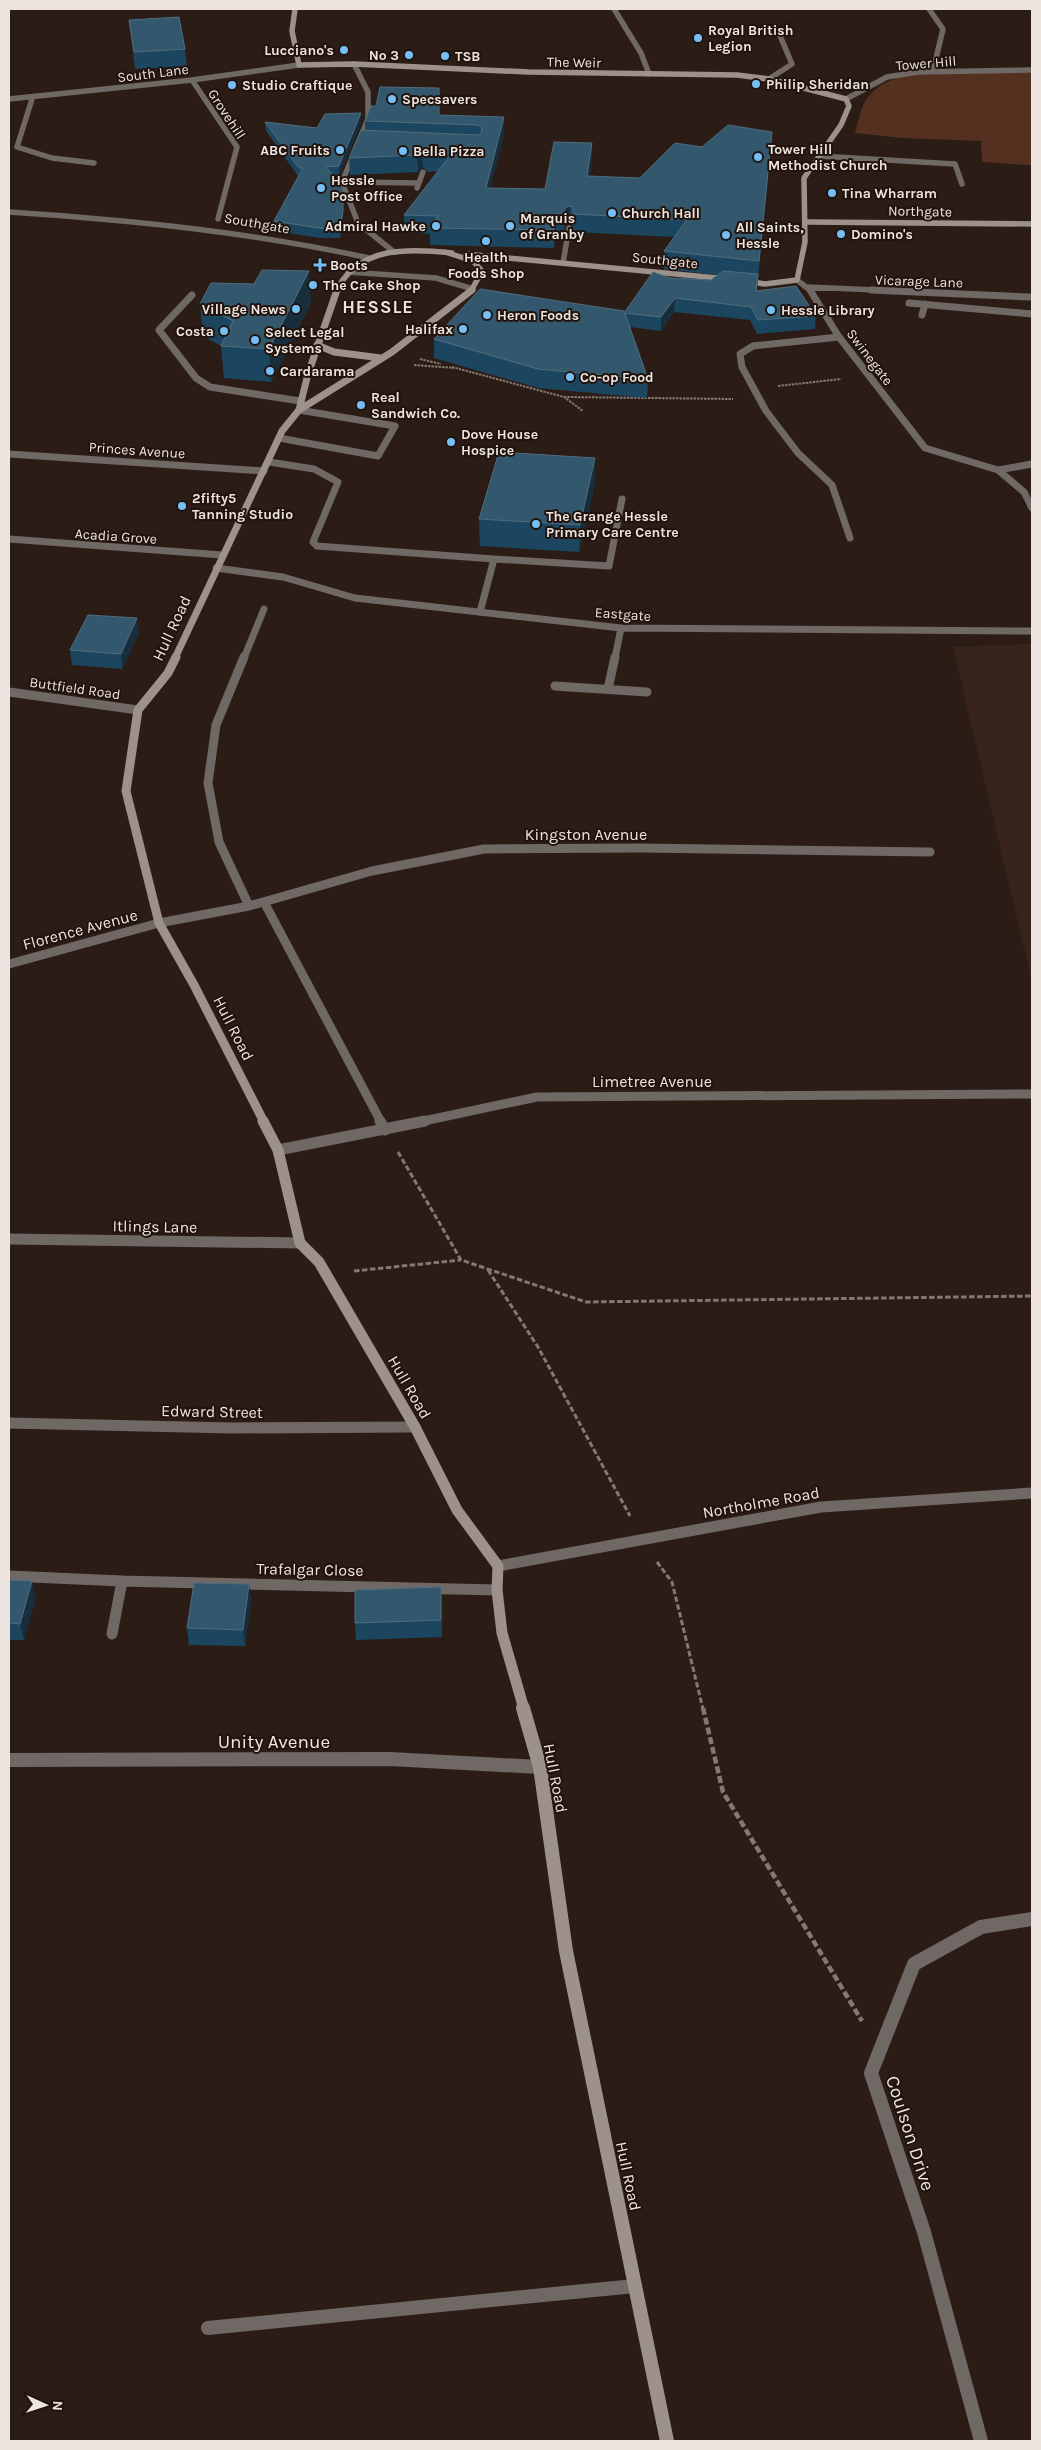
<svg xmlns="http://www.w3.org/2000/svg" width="1041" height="2450" viewBox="0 0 1041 2450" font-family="Karla,sans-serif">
<rect width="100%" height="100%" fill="#2b1d16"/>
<path fill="#38241a" d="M1032 644V982L953 647Z"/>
<path fill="#53301f" d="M978 73H1032V169L1030 165 982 162 981 141 903 138 855 133C858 123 860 109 866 100 888 66 943 75 978 73Z"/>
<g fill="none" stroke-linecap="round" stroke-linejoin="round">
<path stroke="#847872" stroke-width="2" stroke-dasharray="2.5 1" stroke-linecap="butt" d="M420 359 441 364
M414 365 454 368
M452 367 564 397 583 411
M778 386 841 379
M564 397 733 399"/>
<path stroke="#847872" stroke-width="3" stroke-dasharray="5.5 2.5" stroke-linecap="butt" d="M398 1152 461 1260 586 1302 1032 1296
M488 1270 538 1347 630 1516
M354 1271 461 1260
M657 1562 672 1582 703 1709"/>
<path stroke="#847872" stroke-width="4.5" stroke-dasharray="7 3" stroke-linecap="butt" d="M703 1708 723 1792 862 2021"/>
<path stroke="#706864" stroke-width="5.5" d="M563 263 569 228
M348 272 436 278 473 289"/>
<path stroke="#706864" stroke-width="7" d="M192 295 159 330 196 378 210 387 300 401
M839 337 753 346 740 354 742 367 766 411 798 453 832 485 850 538
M279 438 378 456 395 426 299 410
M269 462 314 469 338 482 313 542 317 546 494 559 480 612
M494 559 609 566 622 499"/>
<path stroke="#706864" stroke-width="9" d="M264 902 381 1122"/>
<path stroke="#706864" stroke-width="11" d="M380 1121 385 1130"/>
<path stroke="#706864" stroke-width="14" d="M208 2328 635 2286"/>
<path stroke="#706864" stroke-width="5.5" d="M614 9 641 53 649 74
M929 9 943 29 933 71
M354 64 368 92V119L342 182 358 223 394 252
M769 79 792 64 778 31
M192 80 237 147 218 219
M9 99 192 80 299 65
M32 99 17 147 52 158 94 163
M846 99 887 77 918 72 1032 70
M819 156 955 164 962 184
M342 182 418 183
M417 188 423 172
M9 212C130 220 250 232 369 258
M797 280 811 291
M808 287 898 291"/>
<path stroke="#706864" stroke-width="7" d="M810 290 839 337 925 448 998 470 1024 492 1032 508
M871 290 1029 297
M909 303 1032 314
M922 315 925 304
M9 454 264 471
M998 470 1032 464
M9 539 222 555
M216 568 283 577 355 598 621 628 1032 631
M244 658 264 609
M615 658 621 628"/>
<path stroke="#706864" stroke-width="9" d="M244 657 216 725 208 783 219 842 249 906
M555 686 647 692
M608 689 615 657
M9 692 138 710
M9 964 159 923 249 906 372 871 484 849 641 848 930 852
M419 1122 537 1097 1032 1094"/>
<path stroke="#706864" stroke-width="11" d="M278 1150 425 1121
M9 1239 300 1243
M9 1423 231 1428 415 1427
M498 1566 821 1507 1032 1493
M9 1576 122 1581 497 1590
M112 1634 122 1581"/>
<path stroke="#706864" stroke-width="14" d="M9 1760 390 1759 540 1767
M981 2441 924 2232 871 2073 914 1964 981 1927 1032 1919"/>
<path stroke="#9d918b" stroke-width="5.5" d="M295 9 292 31 299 65 354 64 529 72 737 75 769 79 846 99 849 106 841 125 804 178 805 242 797 280 765 284 745 281
M808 222 1032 224
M445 252 473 261 482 271 471 291
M466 254 728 279
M336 291C359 246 408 248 452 253"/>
<path stroke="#9d918b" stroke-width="7" d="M317 345 334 352 381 358
M299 410 308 374 337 290
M175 658 282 431 299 410 392 352 472 290"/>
<path stroke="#9d918b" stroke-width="9" d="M176 657 168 673 138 710 126 791 159 923 194 985 264 1122"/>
<path stroke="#9d918b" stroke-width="11" d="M263 1121 278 1150 300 1243 319 1262 415 1427 457 1510 498 1566 497 1590 502 1633 524 1709"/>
<path stroke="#9d918b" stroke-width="14" d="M523 1708 540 1767 566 1951 667 2441"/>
</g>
<path fill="#1c4660" d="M129 20 185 49 187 66 135 69Z
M361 113V123L339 176H333L343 221 340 238H320L275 231 274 221 298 176 266 131 265 122 317 128Z
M504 117V134L490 188 545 189 592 160 589 176 640 178 702 147 772 132 757 291 816 316 815 329 757 334 750 320 674 312 661 331 630 327 648 379 647 398 538 388 434 358V339L624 311 670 278 711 280 718 275 664 269V251L675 237 573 232V226L569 223 565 225 564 232 556 231 554 248 430 245V234L404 232V215L438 171 428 172 423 167 418 172 350 175 349 158 365 130V121Z
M311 303 271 382 224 378 221 346 203 336 200 304Z
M595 458V484L579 552 480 546 479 519Z
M137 618 139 633 122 669 72 665 70 650Z
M9 1580 36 1597 24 1640H9Z
M249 1584 251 1601 245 1646 189 1645 187 1628Z
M441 1587 442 1637 356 1640 355 1623Z"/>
<path fill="#182e3c" d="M361 113V123L339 176V166Z
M504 117V134L486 206V188Z
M772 132 771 149 758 279 759 261Z
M592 143V160L587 193V176Z
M422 150 423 167 418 172 417 155Z
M343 189V221L340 238V229Z
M570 206 569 223 565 225 564 232V214L565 208Z
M556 214V231L554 248V230Z
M309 271 311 303 271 382 269 349Z
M675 298 674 312 661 331V317Z
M595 458V484L579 552 580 525Z
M137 618 139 633 122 669 121 654Z
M32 1581 36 1597 24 1640 20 1624Z
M249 1584 251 1601 245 1646 243 1630Z"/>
<path fill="#33576d" stroke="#506d7f" d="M179 17 185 49 134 52 129 20Z
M380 87 439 88V115L504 117 486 188 545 189 554 142 592 143 587 176 640 178 675 143 702 147 728 125 772 132 759 261 664 251 687 220 573 214V208L570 206 565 208 564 214H556L554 230 430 228 438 216 404 215 452 153 427 155 422 150 417 155 349 158 361 130 478 135 481 133 482 128 478 125 365 121 371 106H376Z
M361 113 339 166 326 167 343 189V211L340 229 319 228 274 221 303 168H299L265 122 317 128 325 114Z
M262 270 309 271 269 349 221 346 233 321 200 304 211 283 254 284Z
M723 271 758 274 756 291 796 286 816 316 758 320 751 307 675 298 661 317 624 313 653 272 670 278 711 280Z
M480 289 624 311 648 379 538 369 434 339Z
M499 452 595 458 580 525 479 519Z
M88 615 137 618 121 654 70 650Z
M9 1580 32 1581 20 1624 9 1623Z
M194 1583 249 1584 243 1630 187 1628Z
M441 1587V1620L355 1623V1590Z"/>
<g fill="#74c0f6" stroke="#21130d" stroke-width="2">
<circle cx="698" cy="38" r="5"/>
<circle cx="344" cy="50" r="5"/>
<circle cx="409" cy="55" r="5"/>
<circle cx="445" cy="56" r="5"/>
<circle cx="756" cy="84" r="5"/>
<circle cx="232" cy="85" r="5"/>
<circle cx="392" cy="99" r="5"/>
<circle cx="340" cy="150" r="5"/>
<circle cx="403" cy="151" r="5"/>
<circle cx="758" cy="157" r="5"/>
<circle cx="321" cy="188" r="5"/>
<circle cx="832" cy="193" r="5"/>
<circle cx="612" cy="213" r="5"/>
<circle cx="436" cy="226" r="5"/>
<circle cx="510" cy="226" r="5"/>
<circle cx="841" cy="234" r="5"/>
<circle cx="726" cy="235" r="5"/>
<circle cx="486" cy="241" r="5"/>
<path d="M317.5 257.5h5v5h5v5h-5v5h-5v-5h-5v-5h5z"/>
<circle cx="313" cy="285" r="5"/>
<circle cx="296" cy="309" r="5"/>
<circle cx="771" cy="310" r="5"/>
<circle cx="487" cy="315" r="5"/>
<circle cx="463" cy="329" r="5"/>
<circle cx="224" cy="331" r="5"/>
<circle cx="255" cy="340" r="5"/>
<circle cx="270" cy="371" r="5"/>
<circle cx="570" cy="377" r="5"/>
<circle cx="361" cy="405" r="5"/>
<circle cx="451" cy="442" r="5"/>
<circle cx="182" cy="506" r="5"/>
<circle cx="536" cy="524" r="5"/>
</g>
<g text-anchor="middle" stroke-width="4" stroke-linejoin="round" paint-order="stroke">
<g font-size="14" font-weight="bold" fill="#efe5e0" stroke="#21130d" text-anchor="start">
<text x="708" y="35">Royal British<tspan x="708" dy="16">Legion</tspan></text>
<text x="334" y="55" text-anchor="end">Lucciano's</text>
<text x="399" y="60" text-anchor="end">No 3</text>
<text x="455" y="61">TSB</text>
<text x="766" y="89">Philip Sheridan</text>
<text x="242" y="90">Studio Craftique</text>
<text x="402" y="104">Specsavers</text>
<text x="768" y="154">Tower Hill<tspan x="768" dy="16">Methodist Church</tspan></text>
<text x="330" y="155" text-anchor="end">ABC Fruits</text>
<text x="413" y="156">Bella Pizza</text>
<text x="331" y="185">Hessle<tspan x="331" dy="16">Post Office</tspan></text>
<text x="842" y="198">Tina Wharram</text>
<text x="622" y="218">Church Hall</text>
<text x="520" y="223">Marquis<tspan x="520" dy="16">of Granby</tspan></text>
<text x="426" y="231" text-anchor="end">Admiral Hawke</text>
<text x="736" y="232">All Saints,<tspan x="736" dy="16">Hessle</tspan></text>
<text x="851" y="239">Domino's</text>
<text x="486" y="262" text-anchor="middle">Health<tspan x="486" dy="16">Foods Shop</tspan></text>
<text x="330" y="270">Boots</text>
<text x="323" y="290">The Cake Shop</text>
<text x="286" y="314" text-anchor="end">Village News</text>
<text x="781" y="315">Hessle Library</text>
<text x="497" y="320">Heron Foods</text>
<text x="453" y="334" text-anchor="end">Halifax</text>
<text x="214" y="336" text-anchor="end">Costa</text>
<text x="265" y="337">Select Legal<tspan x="265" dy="16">Systems</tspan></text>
<text x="280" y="376">Cardarama</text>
<text x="580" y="382">Co-op Food</text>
<text x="371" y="402">Real<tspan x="371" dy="16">Sandwich Co.</tspan></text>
<text x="461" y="439">Dove House<tspan x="461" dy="16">Hospice</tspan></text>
<text x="192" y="503">2fifty5<tspan x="192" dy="16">Tanning Studio</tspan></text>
<text x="546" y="521">The Grange Hessle<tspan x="546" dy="16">Primary Care Centre</tspan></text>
</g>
<g font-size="14" fill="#efe5e0" stroke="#21130d">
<text transform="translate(574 62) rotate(1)" y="5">The Weir</text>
<text transform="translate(926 63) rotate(-5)" y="5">Tower Hill</text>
<text transform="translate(153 73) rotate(-7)" y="5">South Lane</text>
<text transform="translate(227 114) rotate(57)" y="5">Grovehill</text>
<text transform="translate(920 211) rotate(1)" y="5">Northgate</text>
<text transform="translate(257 223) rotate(10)" y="5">Southgate</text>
<text transform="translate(665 260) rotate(6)" y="5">Southgate</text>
<text transform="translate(919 281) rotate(2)" y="5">Vicarage Lane</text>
<text transform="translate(870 357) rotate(53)" y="5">Swinegate</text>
<text transform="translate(137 450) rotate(4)" y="5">Princes Avenue</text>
<text transform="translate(116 536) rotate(4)" y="5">Acadia Grove</text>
<text transform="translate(623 614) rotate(4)" y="5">Eastgate</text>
<text transform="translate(75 688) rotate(8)" y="5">Buttfield Road</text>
</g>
<g font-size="16" fill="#efe5e0" stroke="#21130d">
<text transform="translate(171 628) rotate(-65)" y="6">Hull Road</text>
<text x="586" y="840">Kingston Avenue</text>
<text transform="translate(80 929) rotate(-15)" y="6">Florence Avenue</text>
<text transform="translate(234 1028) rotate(63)" y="6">Hull Road</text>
<text x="652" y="1087">Limetree Avenue</text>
<text transform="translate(155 1226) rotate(1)" y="6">Itlings Lane</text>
<text transform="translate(410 1387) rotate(60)" y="6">Hull Road</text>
<text transform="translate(212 1411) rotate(1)" y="6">Edward Street</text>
<text transform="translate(761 1502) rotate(-10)" y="6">Northolme Road</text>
<text transform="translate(310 1569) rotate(1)" y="6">Trafalgar Close</text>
<text transform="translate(556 1778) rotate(79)" y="6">Hull Road</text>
<text transform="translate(629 2176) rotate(78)" y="6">Hull Road</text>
</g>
<g font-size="18" font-weight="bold" letter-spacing="1" fill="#efe5e0" stroke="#21130d">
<text x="378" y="313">HESSLE</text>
</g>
<g font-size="19" fill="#efe5e0" stroke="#21130d">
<text x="274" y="1748">Unity Avenue</text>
<text transform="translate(911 2133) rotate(72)" y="7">Coulson Drive</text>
</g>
</g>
<rect width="1041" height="2450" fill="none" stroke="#efe5e0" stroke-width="20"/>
<g transform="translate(45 2405) rotate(93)" stroke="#21130d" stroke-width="4" paint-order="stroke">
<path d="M0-4L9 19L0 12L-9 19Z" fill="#efe5e0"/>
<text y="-8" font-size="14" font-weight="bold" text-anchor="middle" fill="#efe5e0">N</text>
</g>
</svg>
